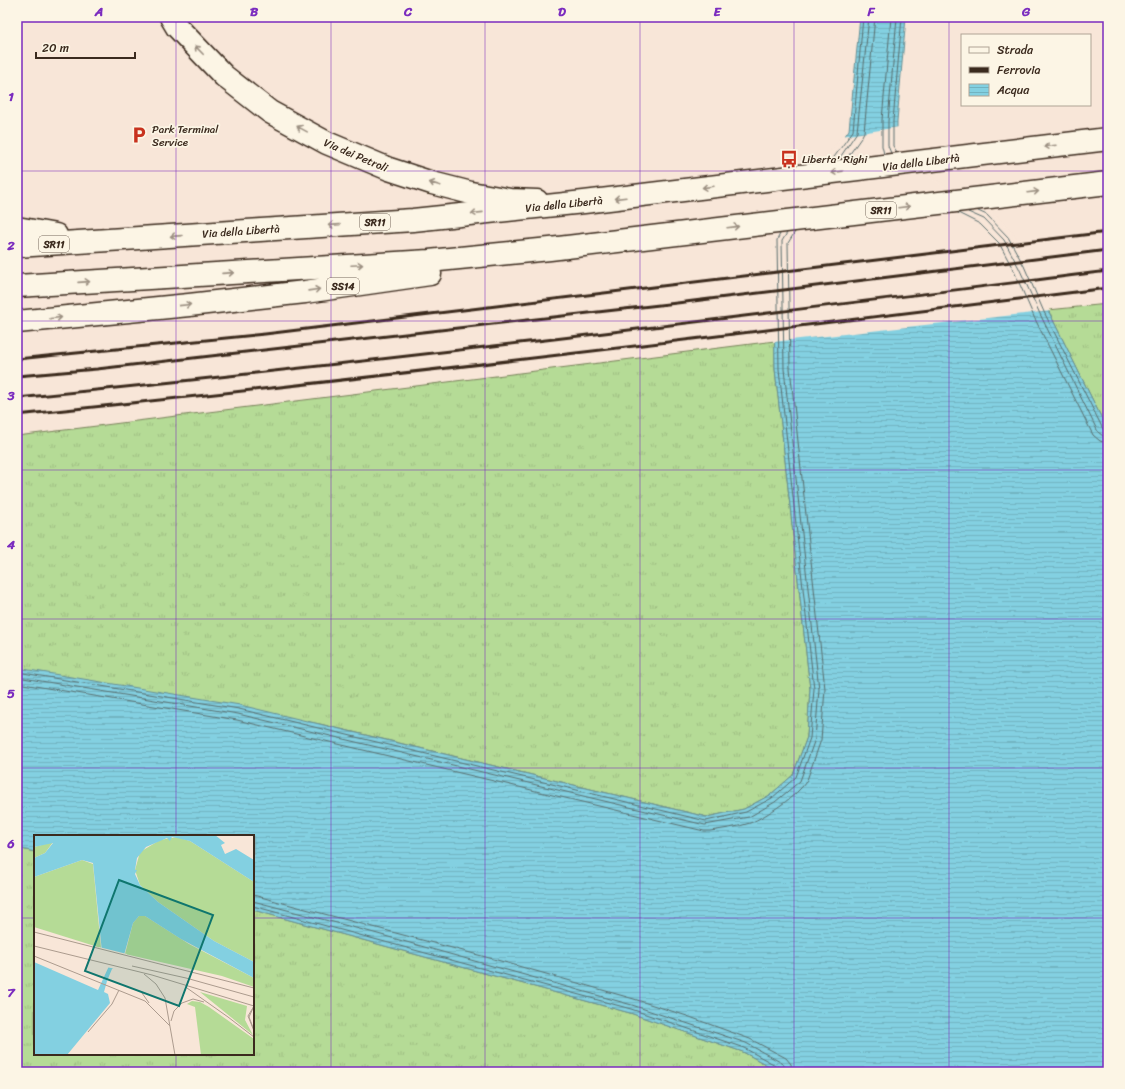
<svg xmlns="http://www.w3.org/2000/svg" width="1125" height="1089" viewBox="0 0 1125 1089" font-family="Sriracha,sans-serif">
<defs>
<pattern id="grass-tufts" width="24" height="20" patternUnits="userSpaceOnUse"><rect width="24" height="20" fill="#b5db96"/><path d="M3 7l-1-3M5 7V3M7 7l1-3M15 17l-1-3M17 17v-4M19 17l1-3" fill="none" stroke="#9dbc81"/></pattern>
<pattern id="water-rules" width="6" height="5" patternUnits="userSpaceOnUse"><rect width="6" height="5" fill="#83d0e1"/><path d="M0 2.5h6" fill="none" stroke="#72b3c1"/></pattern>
</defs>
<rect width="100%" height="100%" fill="#f8e6d8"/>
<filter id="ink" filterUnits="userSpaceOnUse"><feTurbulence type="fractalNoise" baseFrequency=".025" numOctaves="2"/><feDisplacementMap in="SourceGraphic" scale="8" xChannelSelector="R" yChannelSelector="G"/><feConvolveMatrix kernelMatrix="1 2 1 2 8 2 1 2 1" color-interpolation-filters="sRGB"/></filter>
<g filter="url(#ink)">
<path fill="url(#grass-tufts)" stroke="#78825a" d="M1108 304V431L1048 310Z
M775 341V369L810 689 807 737 793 775 770 795 744 809 707 817 320 724 17 669V436Z
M17 848 35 852V1054H253V910L630 1013 743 1052 780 1072H17Z"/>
<path fill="url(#water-rules)" stroke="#668e93" d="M860 17H906L897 121V146L1048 310 1108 431V1072H780L743 1052 630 1013 253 910V836H35V852L17 848V668L240 705 707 817 744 809 770 795 793 775 807 737 810 689 775 369 773 238 849 130Z"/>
<path fill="#f8e6d8" d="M899 127V145L914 168 968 199 990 210 1012 233 1029 263 1051 311 773 342 771 237 842 136Z"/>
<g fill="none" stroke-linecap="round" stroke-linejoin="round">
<path stroke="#586c6c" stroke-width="1" d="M897 152 893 146V121L902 17
M891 153 888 146V121L897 17
M884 154 882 146V120L891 17
M847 158 861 138 864 132 875 17
M839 159 857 132 869 17
M832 160 853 131 863 17
M978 211 987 215 1008 237 1024 266 1044 312 1103 429 1105 431 1108 432
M968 212 984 219 1004 240 1019 268 1040 314 1098 432 1103 436 1108 437
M958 213 980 224 999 243 1014 271 1034 317 1093 435 1100 441 1108 443
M17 672 239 709 706 821 746 812 772 798 796 777 810 738 814 689 779 369 777 240 780 234
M17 677 238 714 705 825 749 817 775 802 800 781 815 739 819 689 784 369 782 241 787 233
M17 683 237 720 704 831H710C723 829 738 827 750 823 765 817 799 795 807 780L821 740 825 689 790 368 788 243 795 232
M253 895 497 960 634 999 687 1016 750 1039 786 1058 791 1064 792 1072
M253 901 367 931 632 1005 746 1043 782 1063 785 1067 786 1072
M253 906 631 1009 744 1048 779 1067 781 1072"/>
<g stroke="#3b2a1e" stroke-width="25">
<path id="street" d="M171 17 177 27 224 76 270 112 327 143 389 169 432 183 471 193 510 200 537 201"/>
</g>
<g stroke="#3b2a1e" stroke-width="25">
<path id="highway" d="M17 228 56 235
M17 246 413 220 584 202 1108 139
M17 286 429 261 550 249 1108 183
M17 322 189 305 305 292 430 274"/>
</g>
<use href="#street" stroke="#fcf5e5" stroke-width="22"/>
<use href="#highway" stroke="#fcf5e5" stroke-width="22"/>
<path stroke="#3b2a1e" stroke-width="3" d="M17 359 265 334 1108 232
M17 376 97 369 677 303 1108 250
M17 398C381 362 745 316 1108 271
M17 415C381 378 745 333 1108 288"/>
</g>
<defs><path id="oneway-shaft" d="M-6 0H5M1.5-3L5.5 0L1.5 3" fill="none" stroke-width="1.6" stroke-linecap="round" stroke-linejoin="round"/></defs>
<g stroke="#9c9082">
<use href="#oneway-shaft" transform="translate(199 50) rotate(-134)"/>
<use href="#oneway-shaft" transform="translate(302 129) rotate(-151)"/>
<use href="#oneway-shaft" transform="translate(1050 146) rotate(173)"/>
<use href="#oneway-shaft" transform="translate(837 172) rotate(173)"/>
<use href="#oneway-shaft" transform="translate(435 184) rotate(-164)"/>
<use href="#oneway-shaft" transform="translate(708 187) rotate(173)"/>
<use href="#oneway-shaft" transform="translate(1033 192) rotate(-7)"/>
<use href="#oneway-shaft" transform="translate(620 198) rotate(173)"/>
<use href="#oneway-shaft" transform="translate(904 207) rotate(-7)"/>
<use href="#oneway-shaft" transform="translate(477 213) rotate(174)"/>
<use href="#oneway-shaft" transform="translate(334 225) rotate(176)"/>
<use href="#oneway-shaft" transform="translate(733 227) rotate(-7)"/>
<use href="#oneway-shaft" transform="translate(176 236) rotate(176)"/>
<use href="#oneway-shaft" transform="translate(357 265) rotate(-3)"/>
<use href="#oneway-shaft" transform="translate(228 273) rotate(-4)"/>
<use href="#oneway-shaft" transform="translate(84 282) rotate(-4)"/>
<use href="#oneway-shaft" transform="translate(314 290) rotate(-8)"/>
<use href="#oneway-shaft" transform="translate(185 305) rotate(-6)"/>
<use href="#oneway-shaft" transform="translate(56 318) rotate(-6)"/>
</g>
</g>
<path fill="none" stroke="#7b2cbf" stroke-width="1" stroke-opacity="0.55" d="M176 17V836M331 17V1072M485 17V1072M640 17V1072M794 17V1072M949 17V1072M17 171H1108M17 321H1108M17 470H1108M17 619H1108M17 768H1108M17 918H35M253 918H1108M176 1054V1072"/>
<defs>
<g id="parking-bare" transform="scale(1.38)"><path d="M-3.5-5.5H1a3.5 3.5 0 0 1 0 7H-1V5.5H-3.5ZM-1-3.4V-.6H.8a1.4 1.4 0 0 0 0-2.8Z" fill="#c8321e" stroke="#fcf5e5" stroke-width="2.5" paint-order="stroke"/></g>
<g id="bus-bare" transform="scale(1.38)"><path d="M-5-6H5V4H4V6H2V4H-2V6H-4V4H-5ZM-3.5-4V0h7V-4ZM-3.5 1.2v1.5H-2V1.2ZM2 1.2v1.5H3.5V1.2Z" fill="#c8321e" stroke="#fcf5e5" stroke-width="2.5" paint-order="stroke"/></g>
</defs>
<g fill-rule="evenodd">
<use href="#parking-bare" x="139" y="135"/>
<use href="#bus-bare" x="789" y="159"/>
</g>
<g text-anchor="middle" stroke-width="3.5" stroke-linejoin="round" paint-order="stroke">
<g fill="#fcf5e5" stroke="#75675a" stroke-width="1">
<rect x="866" y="202" width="30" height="16" rx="3"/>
<rect x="360" y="214" width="30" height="16" rx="3"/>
<rect x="39" y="236" width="30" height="16" rx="3"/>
<rect x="327" y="278" width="32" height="16" rx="3"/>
</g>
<g font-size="10" font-weight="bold" fill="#3b2a1e">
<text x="881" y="214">SR11</text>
<text x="375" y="226">SR11</text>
<text x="54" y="248">SR11</text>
<text x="343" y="290">SS14</text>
</g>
<g font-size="11" fill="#3b2a1e" stroke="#fcf5e5" text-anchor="start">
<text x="152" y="133">Park Terminal<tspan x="152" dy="13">Service</tspan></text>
<text x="802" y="163">Liberta' Righi</text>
</g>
<g font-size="11" fill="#3b2a1e" stroke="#fcf5e5">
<text transform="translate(356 155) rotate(23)" y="4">Via dei Petroli</text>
<text transform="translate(921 162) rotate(-7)" y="4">Via della Libertà</text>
<text transform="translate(564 204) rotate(-6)" y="4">Via della Libertà</text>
<text transform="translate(241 231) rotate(-4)" y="4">Via della Libertà</text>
</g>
</g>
<g transform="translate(34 835)">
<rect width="220" height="220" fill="#f8e6d8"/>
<path d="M143 2 156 6 220 47V127L180 106 124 67 106 50 101 35 106 17 126 5ZM19 7 11 18 0 23V12ZM48 25 59 29 67 113 0 92V42ZM105 81H111L155 109 220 143V152L188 141 91 119 99 88ZM166 157 213 171 211 185 219 200ZM158 166 166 167 175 172 220 204V220H167L161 172 153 169Z" fill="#b5db96"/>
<path d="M3 0H181L191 8 187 10 191 19 202 14 220 25V47L156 6 138 2 136 6 133 3 112 12 103 23 101 35H103L101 39 106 50 124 67 180 106 220 127V143L147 104 111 81H105L99 88 88 127 78 134 73 146 70 157 74 159 76 168 33 220H0V127L64 155 75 131 68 117 59 28 48 25 0 42V23L11 18 19 8 0 12V1Z" fill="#83d0e1"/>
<path d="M65 112 93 119 90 129 82 134 72 132 66 121Z" fill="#f8e6d8"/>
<path fill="none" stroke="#ac9b8e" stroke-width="1" d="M0 97 220 153M0 111 118 140 220 171M0 121 111 166 136 191M98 131 152 143 220 162M110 139 122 149 131 163 141 220M153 153 194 182M108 158 115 168M220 171 214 181 220 196M220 171 215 182 220 195M194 182 220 202M137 186 140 176 148 168 159 164 170 167M54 197 78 169 85 155"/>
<path fill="#0f766e" fill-opacity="0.15" stroke="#0f766e" stroke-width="2" d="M85 45 179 80 145 171 51 136Z"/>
<rect width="220" height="220" fill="none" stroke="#3b2a1e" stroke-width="2"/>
</g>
<rect width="1125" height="1089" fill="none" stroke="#fcf5e5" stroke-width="44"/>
<rect x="961" y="34" width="130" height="72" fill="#fcf5e5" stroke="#afa495"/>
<rect x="969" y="47" width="20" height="6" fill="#fcf5e5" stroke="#afa495"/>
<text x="997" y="54" font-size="12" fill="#3b2a1e">Strada</text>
<rect x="969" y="67" width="20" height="6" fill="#3b2a1e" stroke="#afa495"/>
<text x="997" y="74" font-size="12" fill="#3b2a1e">Ferrovia</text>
<rect x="969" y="84" width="20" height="12" fill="url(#water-rules)" stroke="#afa495"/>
<text x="997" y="94" font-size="12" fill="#3b2a1e">Acqua</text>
<path d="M36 52v6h99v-6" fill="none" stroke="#3b2a1e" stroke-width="2"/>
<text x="42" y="52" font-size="12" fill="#3b2a1e" stroke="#fcf5e5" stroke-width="3" paint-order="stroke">20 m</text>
<rect x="22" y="22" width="1081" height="1045" fill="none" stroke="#7b2cbf" stroke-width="1.5"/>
<g font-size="13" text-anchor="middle" font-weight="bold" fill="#7b2cbf">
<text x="99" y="16">A</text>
<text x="254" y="16">B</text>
<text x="408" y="16">C</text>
<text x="562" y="16">D</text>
<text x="717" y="16">E</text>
<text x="871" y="16">F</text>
<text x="1026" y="16">G</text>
<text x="11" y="101">1</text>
<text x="11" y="250">2</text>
<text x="11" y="400">3</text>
<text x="11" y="549">4</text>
<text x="11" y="698">5</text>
<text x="11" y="848">6</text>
<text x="11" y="997">7</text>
</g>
</svg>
